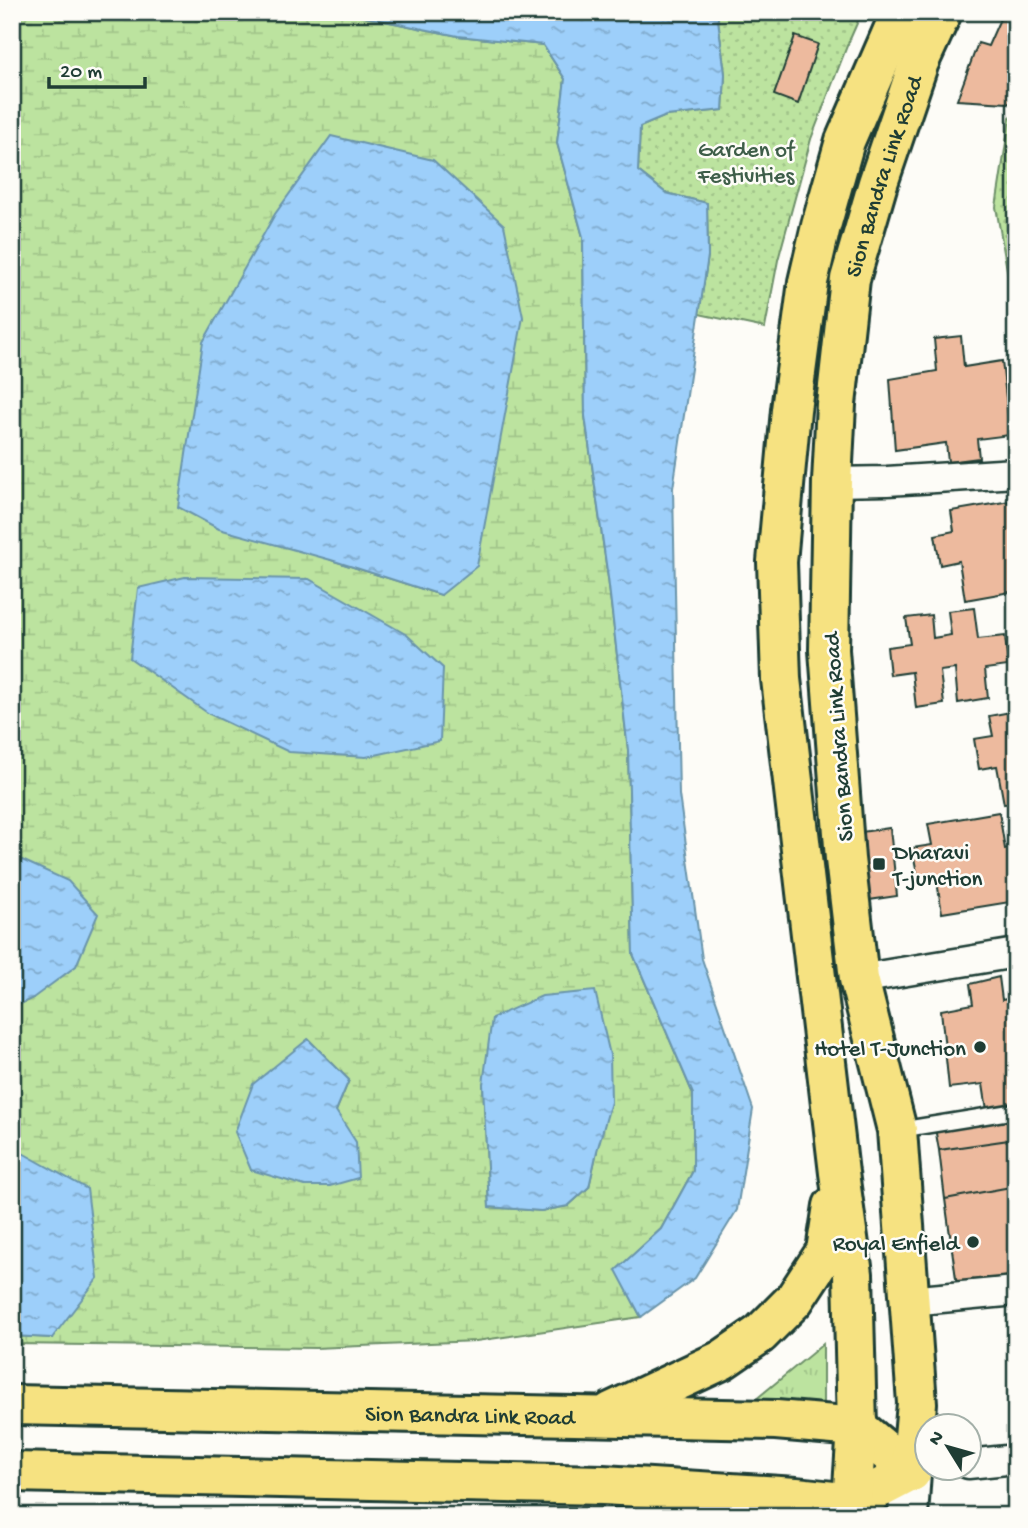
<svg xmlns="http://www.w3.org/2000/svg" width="1028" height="1528" viewBox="0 0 1028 1528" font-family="'Gochi Hand',sans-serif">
<defs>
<pattern id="grass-tufts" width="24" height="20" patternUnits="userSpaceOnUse" patternTransform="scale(1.75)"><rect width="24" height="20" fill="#bce39f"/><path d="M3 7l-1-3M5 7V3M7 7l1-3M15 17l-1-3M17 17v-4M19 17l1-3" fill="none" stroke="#a1c48a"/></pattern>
<pattern id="wetland-marsh" width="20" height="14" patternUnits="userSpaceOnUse" patternTransform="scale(1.75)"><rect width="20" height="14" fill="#bce39f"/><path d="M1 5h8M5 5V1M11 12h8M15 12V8" fill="none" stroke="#a1c48a"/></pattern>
<pattern id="park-dots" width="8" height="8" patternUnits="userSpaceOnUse" patternTransform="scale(1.75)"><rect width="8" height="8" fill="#bce39f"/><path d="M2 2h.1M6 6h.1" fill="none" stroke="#a1c48a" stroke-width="1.8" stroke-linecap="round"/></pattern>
<pattern id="water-ripples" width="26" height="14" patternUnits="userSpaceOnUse" patternTransform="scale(1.75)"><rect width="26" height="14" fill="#9dcffa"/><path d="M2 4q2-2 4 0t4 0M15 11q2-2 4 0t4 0" fill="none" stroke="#7fa9cb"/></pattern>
</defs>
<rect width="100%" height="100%" fill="#fdfcf7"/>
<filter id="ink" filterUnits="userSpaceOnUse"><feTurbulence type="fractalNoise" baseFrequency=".0143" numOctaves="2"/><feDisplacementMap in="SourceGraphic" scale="14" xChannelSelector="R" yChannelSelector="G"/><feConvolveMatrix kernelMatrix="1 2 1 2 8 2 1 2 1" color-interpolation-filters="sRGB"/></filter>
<g filter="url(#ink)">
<path fill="url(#grass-tufts)" stroke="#6e906a" stroke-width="2" d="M823 1344V1409L755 1400Z"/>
<path fill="url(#wetland-marsh)" stroke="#6e906a" stroke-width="2" fill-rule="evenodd" d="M12 12H340L458 36 543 45 565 79 557 143 583 237 585 416 608 578 628 750 633 954 693 1094V1171L661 1229 617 1270 641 1317 476 1341 315 1348 12 1344V1336L52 1338 19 1151 12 1155V1008L33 998 22 860 12 861ZM523 317 441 595 331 560ZM308 1039 349 1080 336 1111ZM483 1084 597 1151 589 1187 568 1206 541 1211 489 1207Z"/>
<path fill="url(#park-dots)" stroke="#6e906a" stroke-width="2" d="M717 12H862L847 46 811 139 778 260 765 328 699 314 708 256 707 203 666 193 638 171 640 127 666 116 723 110 725 74Z
M1010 117 1016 121V321L996 207Z"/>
<path fill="url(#water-ripples)" stroke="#6b95ab" stroke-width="2" d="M340 12H717L725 74 723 110 666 116 640 127 638 171 666 193 707 203 708 256 673 488 679 795 702 959 753 1109 737 1210 695 1278 641 1317 616 1270 661 1229 693 1171V1094L633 954 628 750 608 578 585 416 583 237 557 143 565 79 543 45 458 36Z
M331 136 433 160 504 225 523 317 477 566 441 595 331 560 219 529 178 507 203 342 275 214Z
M185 577 309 579 407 635 443 668 440 741 366 757 289 752 209 714 130 658 138 588Z
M22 860 68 881 98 914 76 966 33 998 12 1008V861Z
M595 991 610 1055 611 1102 597 1151 589 1187 568 1206 541 1211 489 1207 483 1084 492 1018 542 996Z
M308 1039 349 1080 336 1111 356 1142 358 1178 330 1186H305L251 1170 235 1132 253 1084Z
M19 1151 87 1189 98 1278 52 1338 12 1336V1155Z"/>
<path fill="#edba9e" stroke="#1f3d34" stroke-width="2" d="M1003 12H1016V48L1009 62 1016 67V106L1008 103 957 100 978 43 988 46Z
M795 36 818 44 798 104 774 95Z
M961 336 964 367 1002 361 1010 435 977 439 979 458 948 462 946 443 895 450 890 379 937 371 934 339Z
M1016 500V591L965 600 959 561 940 565 935 535 954 531 951 511Z
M974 608 978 639 1005 636 1008 666 985 669 988 698 958 703 955 669 940 671 944 704 916 708 912 672 890 675 887 647 910 644 906 618 931 615 933 638 951 635 948 611Z
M1016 711V802L1004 804 997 766 979 769 974 739 993 736 989 716Z
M999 812 1005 849 1016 847V876L1012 877 1016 901 942 913 936 875 918 878 912 848 932 845 928 824Z
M890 828 897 896 869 900 861 832Z
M999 977 1002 1000 1016 997V1105L987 1110 983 1084 949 1088 941 1010 973 1004 970 984Z
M1016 1117V1139L939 1150 935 1128Z
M1016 1139V1186L945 1199 939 1150Z
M1016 1186V1284L958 1293 945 1199Z"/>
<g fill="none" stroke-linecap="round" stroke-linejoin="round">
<g stroke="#1f3d34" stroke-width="19">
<path id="service" d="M899 1130 1016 1111"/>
</g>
<g stroke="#1f3d34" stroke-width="33">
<path id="minor" d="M832 482 887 481 1016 473
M859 979 1016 953
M909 1301 1016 1291
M968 1464 1016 1459"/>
</g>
<g stroke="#1f3d34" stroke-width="44">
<path id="secondary" d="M908 1516 911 1472"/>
</g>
<g stroke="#1f3d34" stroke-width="44">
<g id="primary">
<path id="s1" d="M12 1405 776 1420 857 1427 911 1472"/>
<path d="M611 1412 722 1360 760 1334 794 1300 826 1251 833 1206"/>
<path d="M12 1472 603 1485 796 1497 852 1503 911 1472"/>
<path id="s2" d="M911 1472 917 1403 897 1130 859 979 845 859 829 650 832 482 836 404 850 279 878 183 919 62 942 12"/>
<path d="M852 1503 857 1427 853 1274 839 1173 781 679 777 562 791 410 808 282 821 226 845 141 901 12"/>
</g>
</g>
<use href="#service" stroke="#fdfcf7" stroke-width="14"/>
<use href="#minor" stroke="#fdfcf7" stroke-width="28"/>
<use href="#secondary" stroke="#fdfcf7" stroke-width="38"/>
<use href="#primary" stroke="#f6e281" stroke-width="38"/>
</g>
</g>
<g fill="#1f3d34" stroke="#fdfcf7" stroke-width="2.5">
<rect x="872" y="857" width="14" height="14" rx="3.5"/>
<circle cx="980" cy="1047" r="7"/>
<circle cx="973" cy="1242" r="7"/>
</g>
<g text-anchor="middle" stroke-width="5" stroke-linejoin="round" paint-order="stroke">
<g font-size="23" fill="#3e5e49" stroke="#fdfcf7">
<text x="746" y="156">Garden of<tspan x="746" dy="26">Festivities</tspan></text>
</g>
<g font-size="23" fill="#1f3d34" stroke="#fdfcf7">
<text dy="8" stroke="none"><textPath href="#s2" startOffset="1309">Sion Bandra Link Road</textPath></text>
<text transform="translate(837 737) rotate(-94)" y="8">Sion Bandra Link Road</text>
<text dy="8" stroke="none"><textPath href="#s1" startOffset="458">Sion Bandra Link Road</textPath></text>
</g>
<g font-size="23" fill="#1f3d34" stroke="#fdfcf7" text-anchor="end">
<text x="893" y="859" text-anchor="start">Dharavi<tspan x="893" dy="26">T-junction</tspan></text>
<text x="966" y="1055">Hotel T-Junction</text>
<text x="959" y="1250">Royal Enfield</text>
</g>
</g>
<rect width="1028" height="1528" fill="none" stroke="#fdfcf7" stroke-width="42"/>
<rect x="21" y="21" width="986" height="1486" fill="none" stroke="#1f3d34" stroke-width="2.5" filter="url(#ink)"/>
<g transform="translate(948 1447) rotate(307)"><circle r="33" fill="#fdfcf7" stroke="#a4b0a9" stroke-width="2"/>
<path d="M0-5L12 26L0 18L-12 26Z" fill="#1f3d34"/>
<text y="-10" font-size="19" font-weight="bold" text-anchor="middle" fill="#1f3d34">N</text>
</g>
<path d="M49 77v10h96v-10" fill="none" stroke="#1f3d34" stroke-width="3.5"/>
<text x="60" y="77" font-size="21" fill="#1f3d34" stroke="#fdfcf7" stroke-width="5" paint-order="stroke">20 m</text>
</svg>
